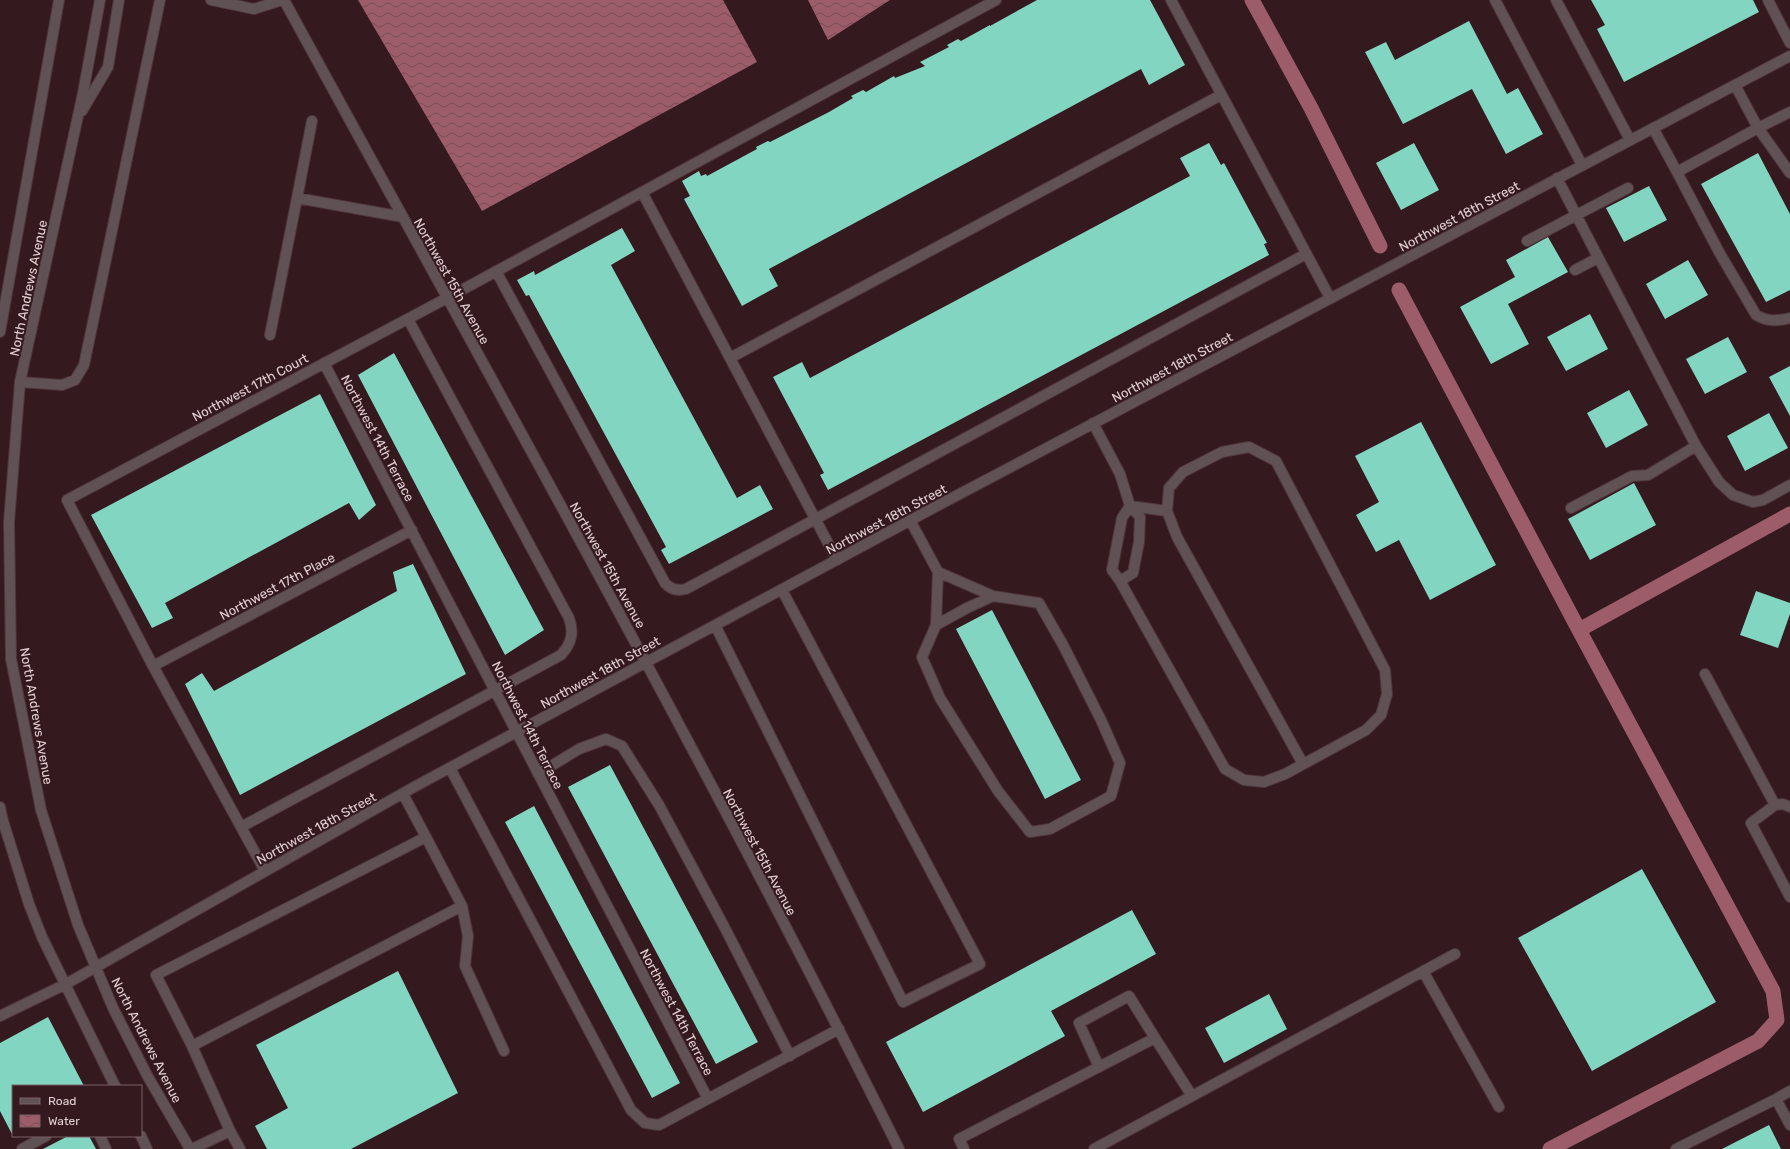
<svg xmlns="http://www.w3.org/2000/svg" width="1790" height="1149" viewBox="0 0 1790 1149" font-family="Rubik,sans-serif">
<defs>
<pattern id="water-waves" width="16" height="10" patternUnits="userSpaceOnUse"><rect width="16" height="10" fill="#9d5c69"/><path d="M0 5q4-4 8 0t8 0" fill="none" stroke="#754e56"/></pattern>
</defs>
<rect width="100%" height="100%" fill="#34191f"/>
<path fill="url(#water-waves)" d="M358 0H723L757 62 482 211Z
M808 0H890L828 40Z"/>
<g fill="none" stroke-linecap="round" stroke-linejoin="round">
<path stroke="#9d5c69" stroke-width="15" d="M1252 0 1311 108 1380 246
M1399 290 1579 630 1773 991 1777 1020 1758 1041 1550 1149
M1579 630 1790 514"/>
</g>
<path fill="#82d5c0" d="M1037 0H1150L1185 65 1149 85 1141 69 769 269 778 286 742 306 684 199 690 196 682 181 699 171 701 176 706 174 707 176 757 149 756 147 768 141 770 142 829 112 853 98 851 96 863 90 866 92 894 76 895 78 925 66 920 62 949 47 947 45 958 39 961 41 990 25V26Z
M1591 0H1753L1759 12 1624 82 1597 29 1605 25Z
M1469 21 1507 94 1518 88 1543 134 1506 154 1472 89 1403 124 1365 52 1386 42 1395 60Z
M1209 143 1221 165 1224 163 1267 243 1264 244 1269 255 828 490 820 475 824 473 773 377 802 362 810 378 1190 176 1180 158Z
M1414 143 1439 190 1401 210 1376 163Z
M1758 153 1790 214V290L1766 302 1701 184Z
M1649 186 1667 220 1624 242 1606 208Z
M622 228 635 251 611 265 670 374 737 498 760 485 773 509 669 564 661 550 666 547 529 295 526 296 517 280 534 271 535 275Z
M1548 237 1568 272 1508 304 1529 344 1491 364 1460 307 1515 277 1506 260Z
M1688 260 1708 295 1665 319 1646 284Z
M1590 314 1608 349 1566 371 1547 337Z
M1728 337 1747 372 1705 394 1686 359Z
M394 353 544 630 505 655 358 375Z
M1790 366V416L1769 377Z
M1629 390 1648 425 1606 448 1587 413Z
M320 394 376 505 359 520 349 503 165 603 173 618 152 628 91 515Z
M1769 413 1788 448 1745 471 1727 436Z
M1421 422 1496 565 1430 600 1399 540 1376 552 1356 515 1379 502 1355 456Z
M1634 483 1656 525 1590 560 1568 519Z
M413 564 466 674 240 795 185 684 202 673 214 691 397 591 393 572Z
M1756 591 1790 603V614L1778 648 1740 635Z
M992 610 1081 780 1045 799 956 629Z
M610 765 758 1042 716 1064 568 787Z
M534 806 680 1083 652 1098 505 822Z
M1642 869 1716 1002 1592 1071 1518 938Z
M1132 910 1156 954 1051 1011 1065 1036 923 1112 886 1042Z
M398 971 458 1093 351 1149H267L255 1126 288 1108 256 1045Z
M1269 994 1287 1029 1224 1063 1205 1028Z
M48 1017 84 1086H13V1136L0 1111V1043Z
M1769 1125 1781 1149H1722Z
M68 1136H89L96 1149H43Z"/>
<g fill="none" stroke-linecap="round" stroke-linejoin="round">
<g stroke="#50363c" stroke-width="12">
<path id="minor" d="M100 0 83 93 20 382 9 522 11 659 41 810 78 925 113 1008 148 1077 190 1149
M211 0 254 9 282 0
M284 0C492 381 705 760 899 1149
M1171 0 1330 298
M1495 0 1582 165
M1556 0 1630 140
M1768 0 1790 43
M1735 85 1758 128 1790 112
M82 111 108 67 119 0
M312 121 297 198 403 217
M1653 128 1677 172 1758 128 1790 173
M1677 172 1719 252 1756 315C1768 322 1777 321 1790 318
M1557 178 1696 446 1719 482 1733 495 1753 502 1763 500 1790 485
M642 192 837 560
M1527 241 1628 188
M1575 270 1598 258
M496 271 665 583C671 590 678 591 686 589L1306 254
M0 332 59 0
M270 335 297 198
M730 358 1221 95
M324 363 708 1099
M20 382 62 385 75 380 84 365 160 0
M1093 423 1120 474 1130 506 1140 517 1139 542 1133 573 1120 581 1112 570 1122 518 1130 506
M1130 506 1167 511
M1571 508 1632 476 1648 475 1696 446
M910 520 938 572
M938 572 993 596 1039 603 1063 645 1101 720 1120 763 1111 796 1050 829 1030 832 998 791 940 698 922 657 936 625Z
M1120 581 1225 769 1244 780 1264 782 1285 774 1366 730 1381 715 1387 694 1385 670 1276 461 1249 447 1222 452 1183 472 1169 488 1167 511 1177 537 1303 764
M715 625 903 1002 980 964 782 590
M936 625 967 608 993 596
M153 666 412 530
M1705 674 1775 805 1751 823 1790 897
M450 768 631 1110 645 1123 659 1125 839 1029
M538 774 579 749 606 739 622 746 659 805 727 932 790 1056
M403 794 426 837
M1775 805 1783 804 1790 807
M0 807 3 821 29 904 42 937 115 1086
M241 827 561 655C572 643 574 632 569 618L408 319
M265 871 153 666 67 500 447 298 996 0
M462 906 468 936 465 966 504 1051
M1423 971 1499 1107
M0 1016 66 984 414 787 935 507 1790 56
M192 1046 462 906 426 837 156 975 192 1046 230 1131 192 1149
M1099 1067 1079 1023 1129 996 1155 1038
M1790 1091 1776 1099 1790 1125
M230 1131 240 1149
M100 1136 106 1149
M141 1136 147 1149
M22 1149 46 1136
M964 1149 959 1139 1155 1038 1192 1096
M1094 1149 1455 954
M1676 1149 1776 1099"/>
</g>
<use href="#minor" stroke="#605254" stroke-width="10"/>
</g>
<g text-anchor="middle" stroke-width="4" stroke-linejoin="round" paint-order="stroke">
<g font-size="13" fill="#e2cfd2" stroke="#34191f">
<text transform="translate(1459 216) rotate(-28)" y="5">Northwest 18th Street</text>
<text transform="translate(452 281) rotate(61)" y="5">Northwest 15th Avenue</text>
<text transform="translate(28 288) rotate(-78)" y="5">North Andrews Avenue</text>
<text transform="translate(1172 367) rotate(-28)" y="5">Northwest 18th Street</text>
<text transform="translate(250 387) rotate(-28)" y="5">Northwest 17th Court</text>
<text transform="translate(378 438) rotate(62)" y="5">Northwest 14th Terrace</text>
<text transform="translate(886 519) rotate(-28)" y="5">Northwest 18th Street</text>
<text transform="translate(608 565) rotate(61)" y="5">Northwest 15th Avenue</text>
<text transform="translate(277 586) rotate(-28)" y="5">Northwest 17th Place</text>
<text transform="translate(600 672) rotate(-29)" y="5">Northwest 18th Street</text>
<text transform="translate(37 716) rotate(80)" y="5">North Andrews Avenue</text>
<text transform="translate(528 725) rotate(63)" y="5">Northwest 14th Terrace</text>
<text transform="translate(316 828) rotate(-29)" y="5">Northwest 18th Street</text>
<text transform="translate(760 852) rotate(62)" y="5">Northwest 15th Avenue</text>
<text transform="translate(677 1012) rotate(62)" y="5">Northwest 14th Terrace</text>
<text transform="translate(147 1040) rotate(63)" y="5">North Andrews Avenue</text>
</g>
</g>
<rect x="12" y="1085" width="130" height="52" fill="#34191f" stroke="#7a6267"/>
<rect x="20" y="1098" width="20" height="6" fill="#605254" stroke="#7a6267"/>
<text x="48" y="1105" font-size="12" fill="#e2cfd2">Road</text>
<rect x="20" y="1115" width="20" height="12" fill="url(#water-waves)" stroke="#7a6267"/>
<text x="48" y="1125" font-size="12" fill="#e2cfd2">Water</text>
</svg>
